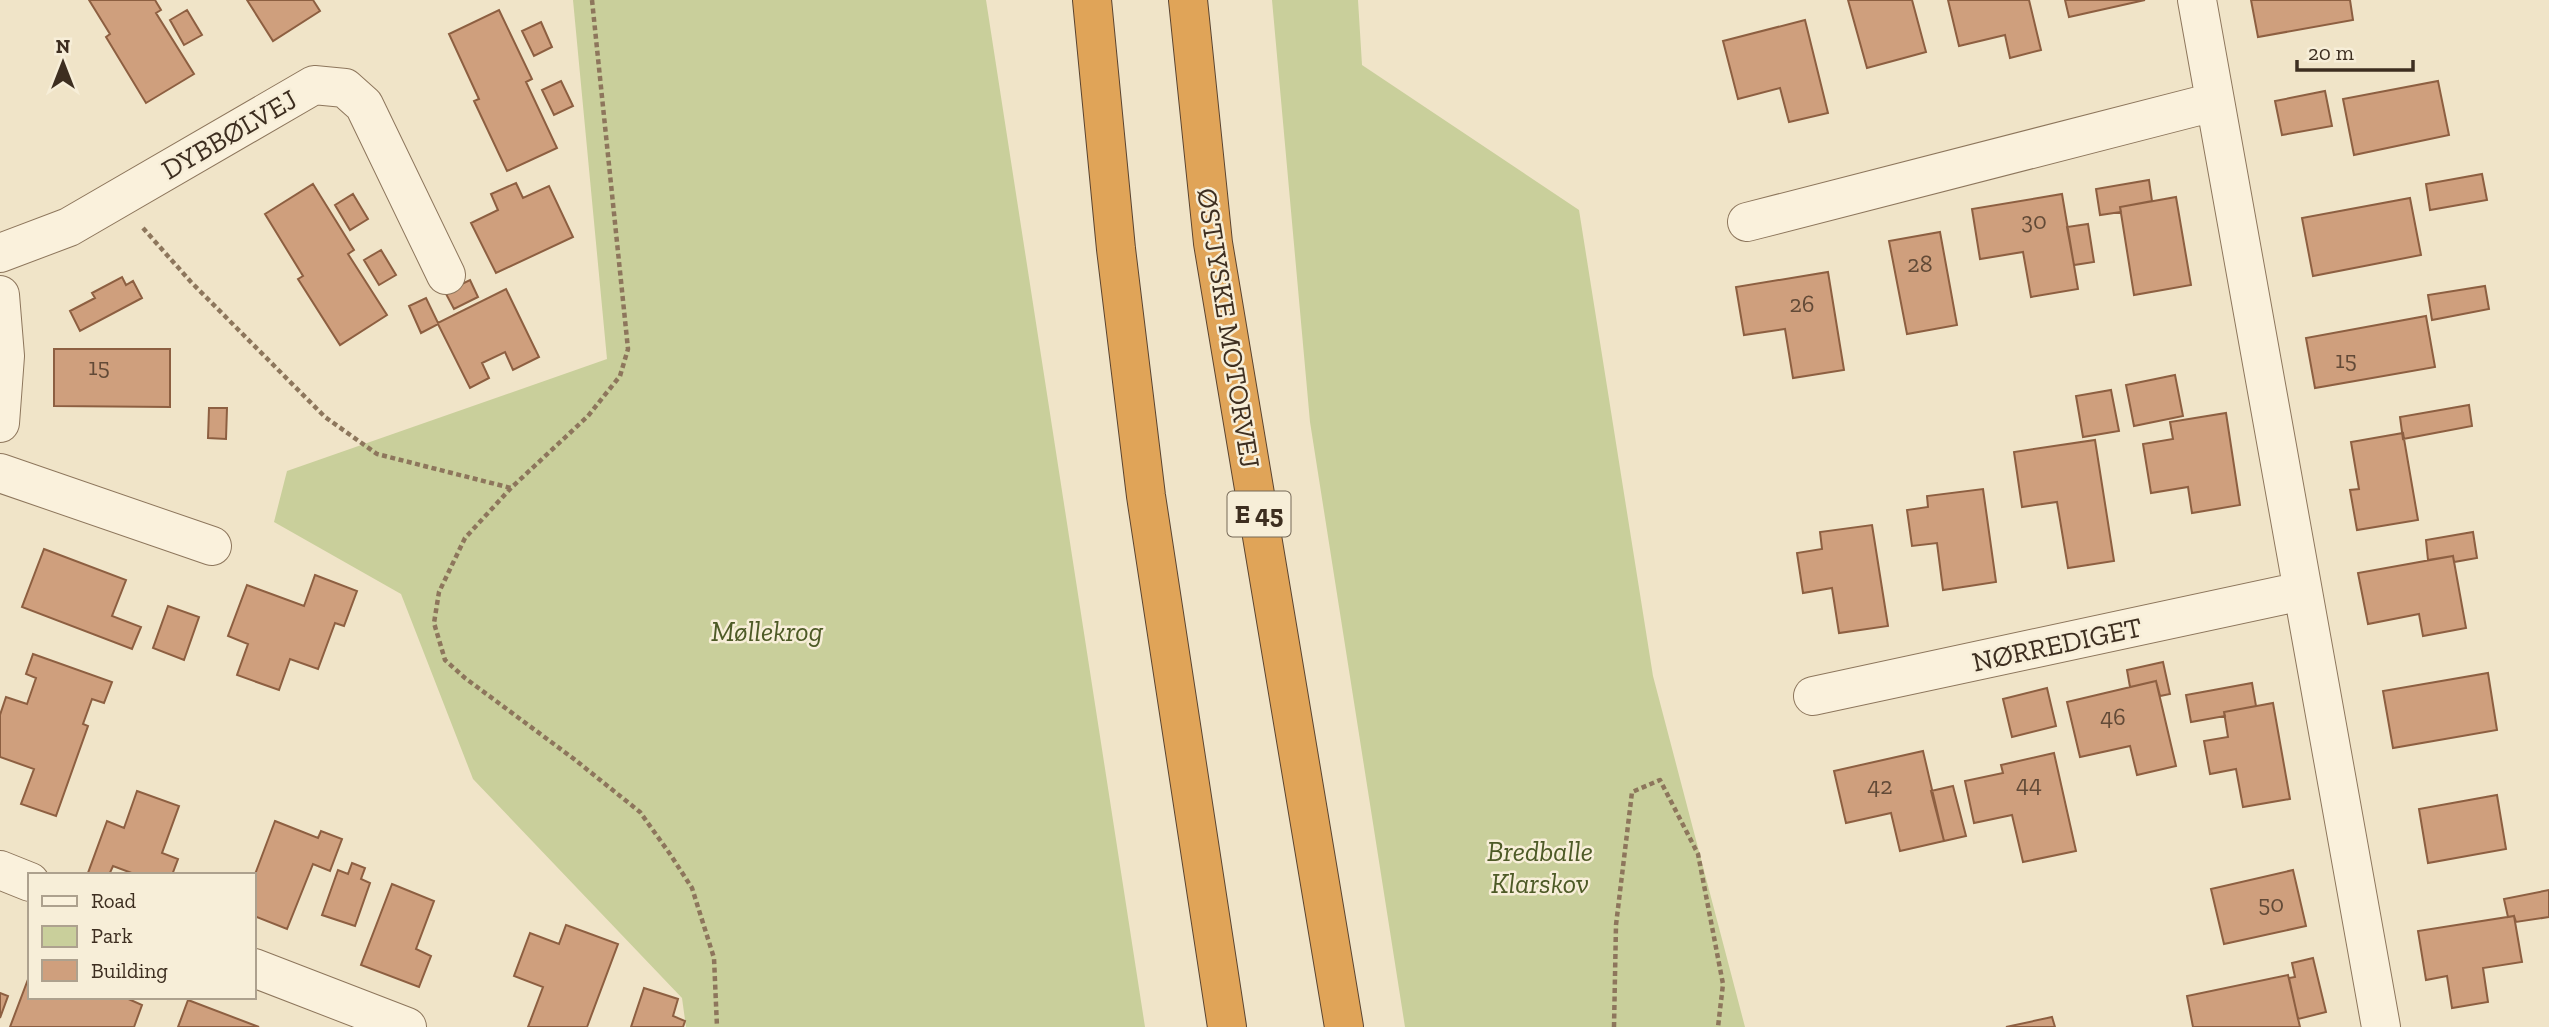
<svg xmlns="http://www.w3.org/2000/svg" width="2549" height="1027" viewBox="0 0 2549 1027" font-family="'Zilla Slab',serif">
<rect width="100%" height="100%" fill="#f0e4c8"/>
<path fill="#c9cf9b" d="M573 0H986L1145 1027H686L682 998 473 779 401 594 274 522 287 471 607 359Z
M1272 0H1358L1362 65 1579 210 1653 676 1745 1027H1405L1310 422Z"/>
<path fill="#cf9f7d" stroke="#8d5f41" stroke-width="2" d="M89 0H155L161 10 156 13 194 74 146 103 106 37 110 34Z
M247 0H313L320 11 273 41Z
M1848 0H1912L1926 52 1867 68Z
M1948 0H2029L2041 50 2010 58 2005 35 1959 46Z
M2065 0H2145L2069 17Z
M2251 0H2350L2353 20 2258 37Z
M187 10 202 35 184 45 170 20Z
M499 10 532 79 526 82 557 148 507 171 474 101 479 99 449 34Z
M1805 20 1828 113 1789 122 1780 88 1738 99 1723 41Z
M541 22 552 47 534 56 522 31Z
M561 81 573 106 554 115 542 90Z
M2438 81 2449 135 2354 155 2343 99Z
M2325 91 2332 126 2282 135 2275 101Z
M2482 174 2487 200 2430 210 2426 184Z
M2149 180 2152 201 2120 207 2121 212 2100 215 2096 189Z
M516 183 523 198 549 186 573 237 496 273 471 223 498 210 491 194Z
M313 184 354 250 348 254 387 315 340 345 298 279 303 276 265 214Z
M353 194 368 219 350 230 335 205Z
M2062 194 2078 289 2031 297 2023 252 1980 259 1972 209Z
M2176 197 2191 285 2134 295 2120 207Z
M2410 198 2421 255 2313 276 2302 218Z
M2088 224 2094 262 2074 265 2067 227Z
M1940 232 1957 325 1907 334 1889 241Z
M381 250 396 275 379 285 364 260Z
M1828 272 1844 370 1793 378 1785 329 1744 335 1736 287Z
M122 277 126 285 133 281 142 298 80 331 70 311 95 298 92 293Z
M470 280 478 297 454 309 445 292Z
M2485 286 2489 309 2432 320 2428 295Z
M506 289 539 357 513 370 505 352 482 363 489 378 470 388 438 324 421 333 409 306 426 298 438 323Z
M2426 316 2435 367 2315 388 2306 338Z
M54 349H170V407L54 406Z
M2175 375 2183 416 2134 426 2126 385Z
M2111 390 2119 431 2083 437 2076 396Z
M2469 405 2472 426 2403 439 2400 417Z
M209 408H227L226 439 208 438Z
M2226 413 2240 505 2192 513 2188 487 2151 493 2143 444 2173 439 2170 422Z
M2403 433 2418 520 2357 530 2350 490 2359 489 2351 442Z
M2095 440 2114 561 2068 568 2057 502 2022 507 2014 452Z
M1983 489 1996 582 1943 590 1937 543 1912 546 1907 510 1928 507 1927 496Z
M1872 525 1888 626 1839 633 1832 588 1803 593 1797 553 1822 549 1820 532Z
M2473 532 2477 558 2454 562 2453 556 2428 560 2426 540Z
M44 549 126 580 112 616 141 627 132 649 22 607Z
M2453 556 2466 628 2423 636 2419 614 2368 624 2358 573Z
M315 575 357 591 344 626 335 623 318 669 290 659 279 690 237 675 248 644 228 636 247 585 304 606Z
M168 606 199 617 184 660 153 648Z
M33 654 112 682 104 703 92 699 83 724 88 726 56 816 21 804 34 769 0 757V715L6 697 27 704 36 678 26 674Z
M2163 662 2170 694 2160 696 2156 681 2130 687 2127 670Z
M2488 673 2497 730 2393 748 2383 691Z
M2156 681 2176 766 2137 775 2130 746 2080 757 2067 702Z
M2252 683 2256 706 2224 712 2225 716 2191 722 2186 695Z
M2047 688 2056 726 2012 737 2003 699Z
M2273 703 2290 799 2243 807 2236 769 2210 774 2204 741 2228 737 2224 712Z
M1923 751 1944 841 1900 851 1891 813 1846 823 1834 771Z
M2054 753 2076 851 2023 862 2012 815 1974 823 1965 781 2003 773 2001 765Z
M1953 786 1966 836 1944 841 1931 791Z
M137 791 179 806 162 853 178 859 172 875H137L113 866 109 875 88 873 107 821 124 828Z
M2497 795 2506 849 2428 863 2419 809Z
M275 821 318 838 321 831 342 839 330 871 313 864 287 929 254 916V877Z
M352 863 365 868 361 879 370 883 355 926 322 915 338 870 348 874Z
M2293 870 2306 926 2224 944 2211 889Z
M392 884 434 901 416 949 431 956 419 987 361 965Z
M2549 890V917L2516 922 2514 916 2508 917 2504 899Z
M2514 916 2522 962 2483 968 2488 1002 2452 1008 2447 976 2426 980 2418 931Z
M566 925 618 944 587 1027H528L543 987 514 976 530 933 559 944Z
M2313 958 2326 1012 2298 1019 2289 978 2295 977 2292 963Z
M30 974V997H124L142 1005 134 1027H10Z
M2288 975 2300 1027H2193L2187 996Z
M644 988 678 999 673 1016 685 1021 683 1027H631Z
M0 993 8 996 0 1018Z
M188 1000 259 1027H178Z
M2052 1017 2055 1027H2006Z"/>
<g fill="none" stroke-linecap="round" stroke-linejoin="round">
<g stroke="#8d765c" stroke-width="40">
<path id="minor" d="M2197 0 2381 1027
M1747 222 2214 102
M0 253 69 227 314 85 345 88 364 105 446 275
M0 295 5 356 0 423
M0 473 212 546
M1813 696 2302 591
M0 870 30 882
M254 968 407 1027"/>
</g>
<g stroke="#5b4430" stroke-width="40">
<path id="highway" d="M1092 0 1116 249 1146 496 1227 1027
M1188 0 1213 243 1344 1027"/>
</g>
<path stroke="#8d765c" stroke-width="4.5" stroke-dasharray="5 3.5" stroke-linecap="butt" d="M592 0 628 349 620 376 588 416 511 488 465 538 439 592 434 623 445 660 465 678 574 759 640 812 670 854 692 888 714 958 717 1027
M143 228 191 282 325 417 377 454 511 488
M1614 1027 1616 925 1632 792 1660 780 1698 854 1723 984 1718 1027"/>
<use href="#minor" stroke="#faf1dc" stroke-width="38"/>
<use href="#highway" stroke="#e0a458" stroke-width="38"/>
</g>
<g text-anchor="middle" stroke-width="5" stroke-linejoin="round" paint-order="stroke">
<g font-size="24" fill="#624a37">
<text x="2034" y="229">30</text>
<text x="1920" y="272">28</text>
<text x="1802" y="312">26</text>
<text x="2346" y="368">15</text>
<text x="99" y="375">15</text>
<text x="2113" y="725">46</text>
<text x="2029" y="792">44</text>
<text x="1880" y="794">42</text>
<text x="2271" y="912">50</text>
</g>
<rect fill="#f7eed8" stroke="#756857" stroke-width="2" x="1227.5" y="491.5" width="63" height="45" rx="5"/>
<g font-size="26" font-weight="bold" fill="#3d2e20">
<text x="1259" y="523">E 45</text>
</g>
<g font-size="28" fill="#3d2e20" stroke="#f7eed8">
<text transform="translate(229 134) rotate(-30)" y="10">DYBBØLVEJ</text>
<text transform="translate(1229 328) rotate(81)" y="10">ØSTJYSKE MOTORVEJ</text>
<text transform="translate(2057 644) rotate(-12)" y="10">NØRREDIGET</text>
</g>
<g font-size="28" font-style="italic" fill="#4d5a26" stroke="#f7eed8">
<text x="767" y="641">Møllekrog</text>
<text x="1540" y="861">Bredballe<tspan x="1540" dy="32">Klarskov</tspan></text>
</g>
</g>
<rect x="28" y="873" width="228" height="126" fill="#f7eed8" stroke="#ada18e" stroke-width="2"/>
<rect x="42" y="896" width="35" height="10" fill="#faf1dc" stroke="#ada18e" stroke-width="2"/>
<text x="91" y="908" font-size="21" fill="#3d2e20">Road</text>
<rect x="42" y="926" width="35" height="21" fill="#c9cf9b" stroke="#ada18e" stroke-width="2"/>
<text x="91" y="943" font-size="21" fill="#3d2e20">Park</text>
<rect x="42" y="960" width="35" height="21" fill="#cf9f7d" stroke="#ada18e" stroke-width="2"/>
<text x="91" y="978" font-size="21" fill="#3d2e20">Building</text>
<g transform="translate(63 63)" stroke="#f7eed8" stroke-width="5" paint-order="stroke">
<path d="M0-5L12 26L0 18L-12 26Z" fill="#3d2e20"/>
<text y="-10" font-size="19" font-weight="bold" text-anchor="middle" fill="#3d2e20">N</text>
</g>
<path d="M2297 60v10h116v-10" fill="none" stroke="#3d2e20" stroke-width="3.5"/>
<text x="2308" y="60" font-size="21" fill="#3d2e20" stroke="#f7eed8" stroke-width="5" paint-order="stroke">20 m</text>
</svg>
